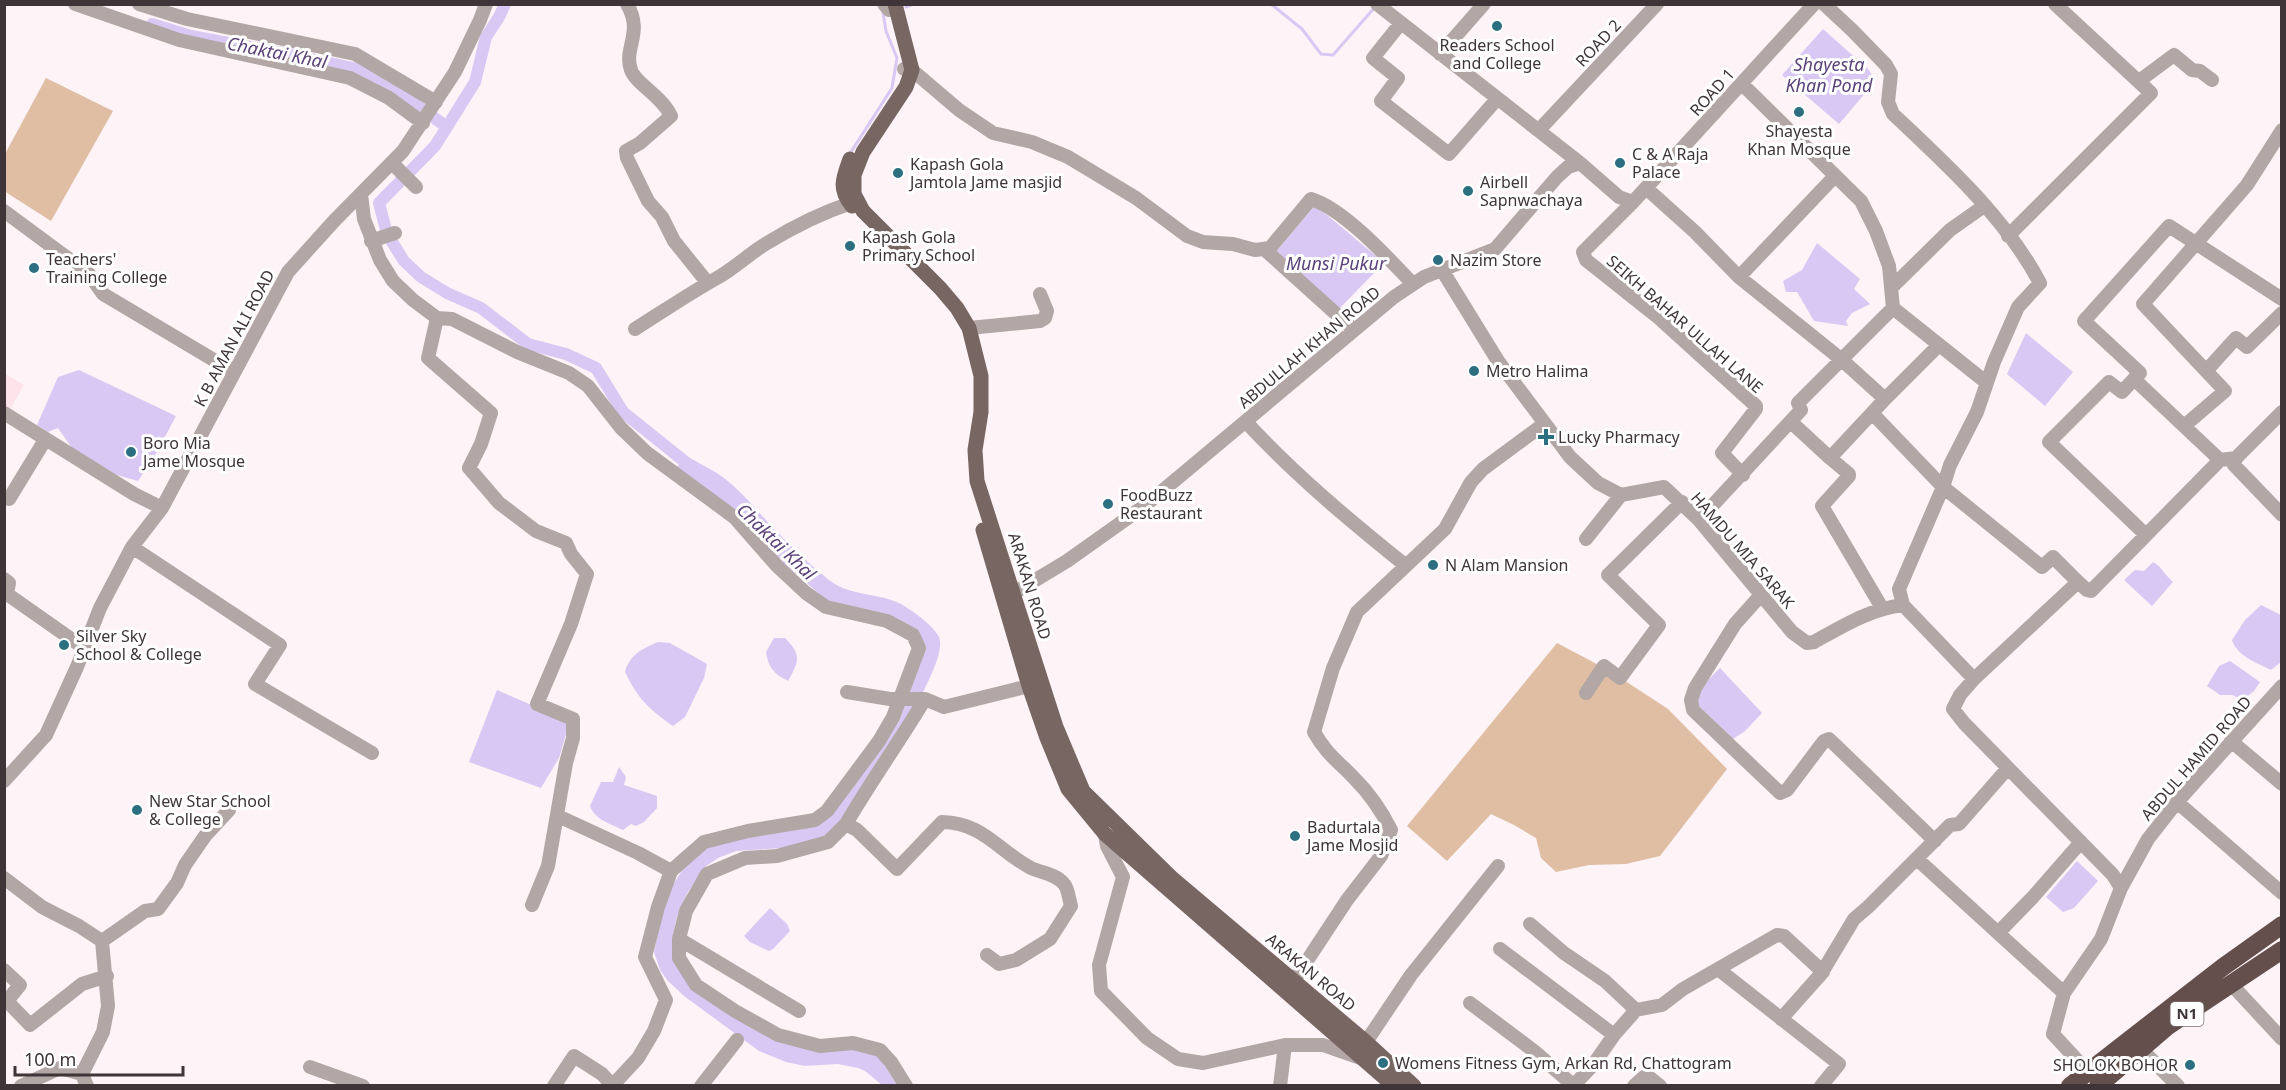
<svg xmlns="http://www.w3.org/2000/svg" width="2286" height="1090" viewBox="0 0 2286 1090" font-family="'Noto Sans',sans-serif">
<rect width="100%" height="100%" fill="#fef3f6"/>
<path fill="#fee3ea" d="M4 373 24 385 9 411 5 408Z"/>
<path fill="#dfbea4" d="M46 78 113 111 51 221 4 191 5 154Z
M1557 643 1610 671 1668 709 1727 769 1660 856 1626 864 1589 865 1556 872 1541 858 1536 838 1514 825 1491 814 1447 861 1407 826Z"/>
<path fill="#d9c8f3" d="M1823 29 1869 70 1873 77V84L1839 124 1782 75Z
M1315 205 1382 261 1378 269 1338 310 1276 252Z
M1817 243 1860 279 1854 289 1870 304 1852 313 1846 321 1848 326 1814 321 1797 292H1786L1783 281 1802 270Z
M2026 333 2073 372 2045 406 2007 374Z
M79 370 176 416 157 452 138 481 117 475 74 451 58 428 48 432 37 425 58 377Z
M685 455C698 463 712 469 724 478 742 492 757 510 772 527 790 545 809 564 829 580 854 599 885 591 909 609 918 615 934 627 939 637 952 667 852 805 832 835L783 848 736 851 718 858 706 866 688 892 677 916 673 935 686 976 747 1022 878 1055 902 1085H882L865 1071 858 1068 838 1064 805 1066 786 1062 759 1051 684 996 667 980 660 970 654 952 666 896 684 867 712 843 814 823 884 736 921 643 840 608 825 599 676 469Z
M2153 562C2161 566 2165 575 2173 582L2152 606 2124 580 2135 570 2144 571Z
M2261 605 2281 615V662L2271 670C2257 663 2237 656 2232 640L2245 620Z
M774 638H785C802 655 799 661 788 681 774 674 768 667 766 652Z
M658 642 670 643 707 664 704 678 685 717 673 726C649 709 638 699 625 672 630 654 642 649 658 642Z
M2230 661 2260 682 2254 691 2243 700 2232 695H2220L2207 686 2219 666Z
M1720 668 1762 713 1745 731 1733 739 1696 703 1699 689Z
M497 690 561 718 569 724 559 758 541 788 469 762Z
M619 767 626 777 624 785 657 796V808L644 822 636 826 631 824 623 830C611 824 595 820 590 806L601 782H613Z
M2077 861 2098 881 2074 908 2063 912 2046 897Z
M770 908 787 924 790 931 773 949 769 951 750 942 744 936Z"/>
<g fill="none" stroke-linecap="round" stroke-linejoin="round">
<path stroke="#d9c8f3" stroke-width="3" d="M1271 4 1302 29 1321 54 1333 55 1375 7
M906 7 914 4
M849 155 892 88 897 58 886 31 883 12"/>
<path stroke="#d9c8f3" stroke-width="12" d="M505 4 499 17 486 37 475 82 435 146 379 203 387 234 404 261 421 277 447 293 481 308 528 344 566 354 596 368 623 412 694 469
M152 24 191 36 294 55 353 68 405 97 447 127"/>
<path stroke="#b2a7a5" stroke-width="14" d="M75 4 179 40 350 78 389 98 423 123
M139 4 187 19 355 54 436 102
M627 4C644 33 623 48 631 70 635 83 663 97 671 116L640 143 626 151 627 158 648 201 662 217 674 241 707 282
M884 4 889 10
M1377 4 1580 163
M1824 4 1852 30 1886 65 1891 74 1888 102 1893 114C1946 164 2005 217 2040 283L2018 307 1994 362 1977 412 1950 465 1943 487 1899 589 1903 605 1974 679 1960 695 1953 709 1964 723 2113 875 2121 888
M1401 23 1373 58 1398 78 1381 101 1449 154 1497 99
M1440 54 1484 4
M904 69 912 70 959 110 993 133 1032 142 1068 157 1136 198 1187 236 1203 242 1233 244 1255 250 1270 248 1311 199C1344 209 1389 259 1413 284
M2139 81 2174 55 2192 70 2200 71 2212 80
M1742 84 1861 201 1876 231 1889 266 1893 308
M1539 130 1657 4
M392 163 416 187
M1646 188 1695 232 1739 277 1842 360 1885 399 1872 413
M361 194 364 219 380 260 393 281 413 300 437 318 452 319 517 352 569 373 588 386 621 428 647 453 734 517 777 566 806 593 826 607 887 621 913 635 919 648 893 717 879 741 827 811 815 820 748 831 704 842 671 871 658 907 645 957 666 1000 654 1031 638 1058 612 1086
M4 211 89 274 103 294 234 372
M2008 236 2151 93 2055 4
M371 241 395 233
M1264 249 1354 330
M1442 270 1498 361 1570 457 1598 483 1621 495 1664 487 1699 520 1792 632 1807 643 1814 642C1843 626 1870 609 1903 605
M1739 277 1835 176
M1891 288 1950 230 1984 206
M437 318 428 358 491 413 481 444 469 468 499 503 536 531 566 543 571 554 587 574 571 624 537 704 573 719V738L566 763 548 866 532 905
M969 328 1040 321 1045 318 1047 311 1040 294
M635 329C662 312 690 293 717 278 735 268 750 253 767 243 793 227 821 213 851 203
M2206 371 2236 338 2247 347 2282 313
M2134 379 2122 392 2109 382 2049 442 2146 535
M1885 399 1939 345
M2282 412 2236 458 2234 465 2282 515
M4 413 134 494 162 508
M1246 422C1295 475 1349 520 1405 565
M1791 422 1830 458 1872 413 1943 487 2042 567 2053 557 2078 582
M2184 426 2225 391 2143 304 2247 185 2282 130
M1830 458 1849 474V476L1822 506 1882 608
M2220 460 2134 379 2140 373 2084 321 2169 226 2282 299
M1743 475 1722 453 1756 409V406L1659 318 1586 260 1583 252 1633 202 1814 4
M9 499 45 440
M1699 520 1801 410 1798 403 1893 308 1987 383
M1586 539 1621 495
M132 547 280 645 255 684 372 753
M4 579 9 583 7 594 84 648
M1760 596 1735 624 1695 688 1691 700 1693 710 1780 793 1787 790 1824 741 1829 739 1935 841
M1004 599 1067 561 1143 507 1394 297 1424 277 1495 249 1557 177 1568 167 1580 163 1619 197 1633 202
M1974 679 2078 582 2087 590 2091 591 2220 460 2236 458
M847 692 890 699H925L944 707 1029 686
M1586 693 1604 666 1620 678 1659 625 1608 575 1682 502
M2231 741 2282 784
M4 781 46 735 77 667 100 608 132 547 162 508 288 272 334 221 403 151 455 72 480 20 486 4
M2177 802 2282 893
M558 816 638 853 671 871
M846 824C871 781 900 741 925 699
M1105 834 1107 846 1123 877 1099 965 1101 991 1147 1038 1178 1059 1203 1063 1285 1045H1323L1360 1058
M1917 859 2064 993
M4 878 42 907 79 926 102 941 108 1006 103 1032 82 1074 87 1086
M1530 924 1564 953 1605 981 1636 1010 1614 1035
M1998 933 2033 897 2081 842
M679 939 799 1011
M102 941 145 911 158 909 177 883 185 865 205 836 229 810
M1500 949 1614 1035 1593 1065 1574 1085
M1718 969 1839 1064 1821 1086
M4 970 20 985 7 1001 30 1025 82 984 107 976
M1293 982 1347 900 1381 856 1391 830C1382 812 1370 794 1355 779 1338 761 1327 755 1314 732L1333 668 1357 612 1445 529 1471 482 1483 469 1544 424
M2231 984 2282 1039
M1470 1003 1534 1051 1574 1086
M1636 1010 1662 1005 1683 989 1777 935 1784 936 1823 972
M1781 1019 1821 974 1854 919 1868 907 1950 825 1959 824 2008 768
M1366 1042 1411 975 1498 866
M2141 1049 2178 1086
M310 1067 363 1086
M2088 1072 2053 1034 2064 993 2101 939 2121 888 2148 839 2177 802 2282 686
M21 1086 60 1068 82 1074
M554 1086 574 1056 602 1074 612 1085
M701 1086 737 1040
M906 1086 891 1062 880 1050 853 1043 820 1046 778 1035 735 1011 696 985 679 958V939L686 911 707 874 745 858 777 856 828 842 846 824 857 830 897 869 942 822C984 823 997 850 1031 868 1042 873 1056 874 1064 884 1068 888 1069 899 1071 906L1050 939 1016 960 999 964 987 955
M1280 1086 1285 1045
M1634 1086 1644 1077 1650 1078 1660 1086"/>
<path stroke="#786663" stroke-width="15" d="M895 4 912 70 906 87 863 152 854 175V194L863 211 940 288 957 308 969 328 981 376V412L975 450 977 481 1056 727 1083 791 1173 879 1366 1042 1414 1086
M850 159C843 179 838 188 852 206
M983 530 1029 686 1047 738 1068 789 1105 834 1394 1086"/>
<path stroke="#644f4c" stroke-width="18" d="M2070 1086 2223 967 2282 925
M2098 1086 2168 1026 2282 950"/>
</g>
<g fill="#2b6f80" stroke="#fff" stroke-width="2">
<circle cx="1497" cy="26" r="6"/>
<circle cx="1799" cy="112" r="6"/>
<circle cx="1620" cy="163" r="6"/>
<circle cx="898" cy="173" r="6"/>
<circle cx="1468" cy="191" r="6"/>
<circle cx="850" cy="246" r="6"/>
<circle cx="1438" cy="260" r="6"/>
<circle cx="34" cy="268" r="6"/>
<circle cx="1474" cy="371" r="6"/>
<path d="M1543 428h6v6h6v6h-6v6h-6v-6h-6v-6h6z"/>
<circle cx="131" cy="452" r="6"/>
<circle cx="1108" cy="504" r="6"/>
<circle cx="1433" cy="565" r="6"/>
<circle cx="64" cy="645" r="6"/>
<circle cx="137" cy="810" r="6"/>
<circle cx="1295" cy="836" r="6"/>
<circle cx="1383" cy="1063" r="6"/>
<circle cx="2190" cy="1065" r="6"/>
</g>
<g text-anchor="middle" stroke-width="6" stroke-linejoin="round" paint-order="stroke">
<rect fill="#fff" stroke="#797274" stroke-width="1.5" x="2170.5" y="1002" width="33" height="24" rx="4.5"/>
<g font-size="15" font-weight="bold" fill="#3f3538">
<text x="2187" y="1019">N1</text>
</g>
<g font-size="16" fill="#3f3538" stroke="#fff">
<text transform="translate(1598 43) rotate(-47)" y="6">ROAD 2</text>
<text transform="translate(1712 92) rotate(-48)" y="6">ROAD 1</text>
<text transform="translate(1685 324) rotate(41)" y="6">SEIKH BAHAR ULLAH LANE</text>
<text transform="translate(234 338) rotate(-62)" y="6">K B AMAN ALI ROAD</text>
<text transform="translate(1309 347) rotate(-40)" y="6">ABDULLAH KHAN ROAD</text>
<text transform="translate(1743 550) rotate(49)" y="6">HAMDU MIA SARAK</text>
<text transform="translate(1030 586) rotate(73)" y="6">ARAKAN ROAD</text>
<text transform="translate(2196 758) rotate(-49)" y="6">ABDUL HAMID ROAD</text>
<text transform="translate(1311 972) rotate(40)" y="6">ARAKAN ROAD</text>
</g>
<g font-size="16" fill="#3f3538" stroke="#fff" text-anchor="start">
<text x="1497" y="51" text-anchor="middle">Readers School<tspan x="1497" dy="18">and College</tspan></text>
<text x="1799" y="137" text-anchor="middle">Shayesta<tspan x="1799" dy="18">Khan Mosque</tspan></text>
<text x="1632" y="160">C &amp; A Raja<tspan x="1632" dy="18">Palace</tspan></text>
<text x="910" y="170">Kapash Gola<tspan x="910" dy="18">Jamtola Jame masjid</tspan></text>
<text x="1480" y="188">Airbell<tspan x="1480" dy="18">Sapnwachaya</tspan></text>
<text x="862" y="243">Kapash Gola<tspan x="862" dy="18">Primary School</tspan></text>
<text x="46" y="265">Teachers'<tspan x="46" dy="18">Training College</tspan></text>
<text x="1450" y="266">Nazim Store</text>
<text x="1486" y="377">Metro Halima</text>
<text x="1558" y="443">Lucky Pharmacy</text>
<text x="143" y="449">Boro Mia<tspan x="143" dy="18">Jame Mosque</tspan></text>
<text x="1120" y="501">FoodBuzz<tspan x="1120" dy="18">Restaurant</tspan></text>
<text x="1445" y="571">N Alam Mansion</text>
<text x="76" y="642">Silver Sky<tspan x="76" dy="18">School &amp; College</tspan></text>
<text x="149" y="807">New Star School<tspan x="149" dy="18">&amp; College</tspan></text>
<text x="1307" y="833">Badurtala<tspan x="1307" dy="18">Jame Mosjid</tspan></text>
<text x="1395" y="1069">Womens Fitness Gym, Arkan Rd, Chattogram</text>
<text x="2178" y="1071" text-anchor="end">SHOLOK BOHOR</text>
</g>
<g font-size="18" font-style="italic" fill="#5b437a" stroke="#fff">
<text transform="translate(277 53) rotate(11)" y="6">Chaktai Khal</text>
<text x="1829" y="71">Shayesta<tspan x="1829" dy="21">Khan Pond</tspan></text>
<text x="1336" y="270">Munsi Pukur</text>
<text transform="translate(776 542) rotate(44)" y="6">Chaktai Khal</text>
</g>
</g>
<rect width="2286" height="1090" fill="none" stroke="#3f3538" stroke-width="12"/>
<path d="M15 1066v9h168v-9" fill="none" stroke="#3f3538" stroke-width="3"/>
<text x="24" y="1066" font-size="18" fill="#3f3538" stroke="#ffffff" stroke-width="4.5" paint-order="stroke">100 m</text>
</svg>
